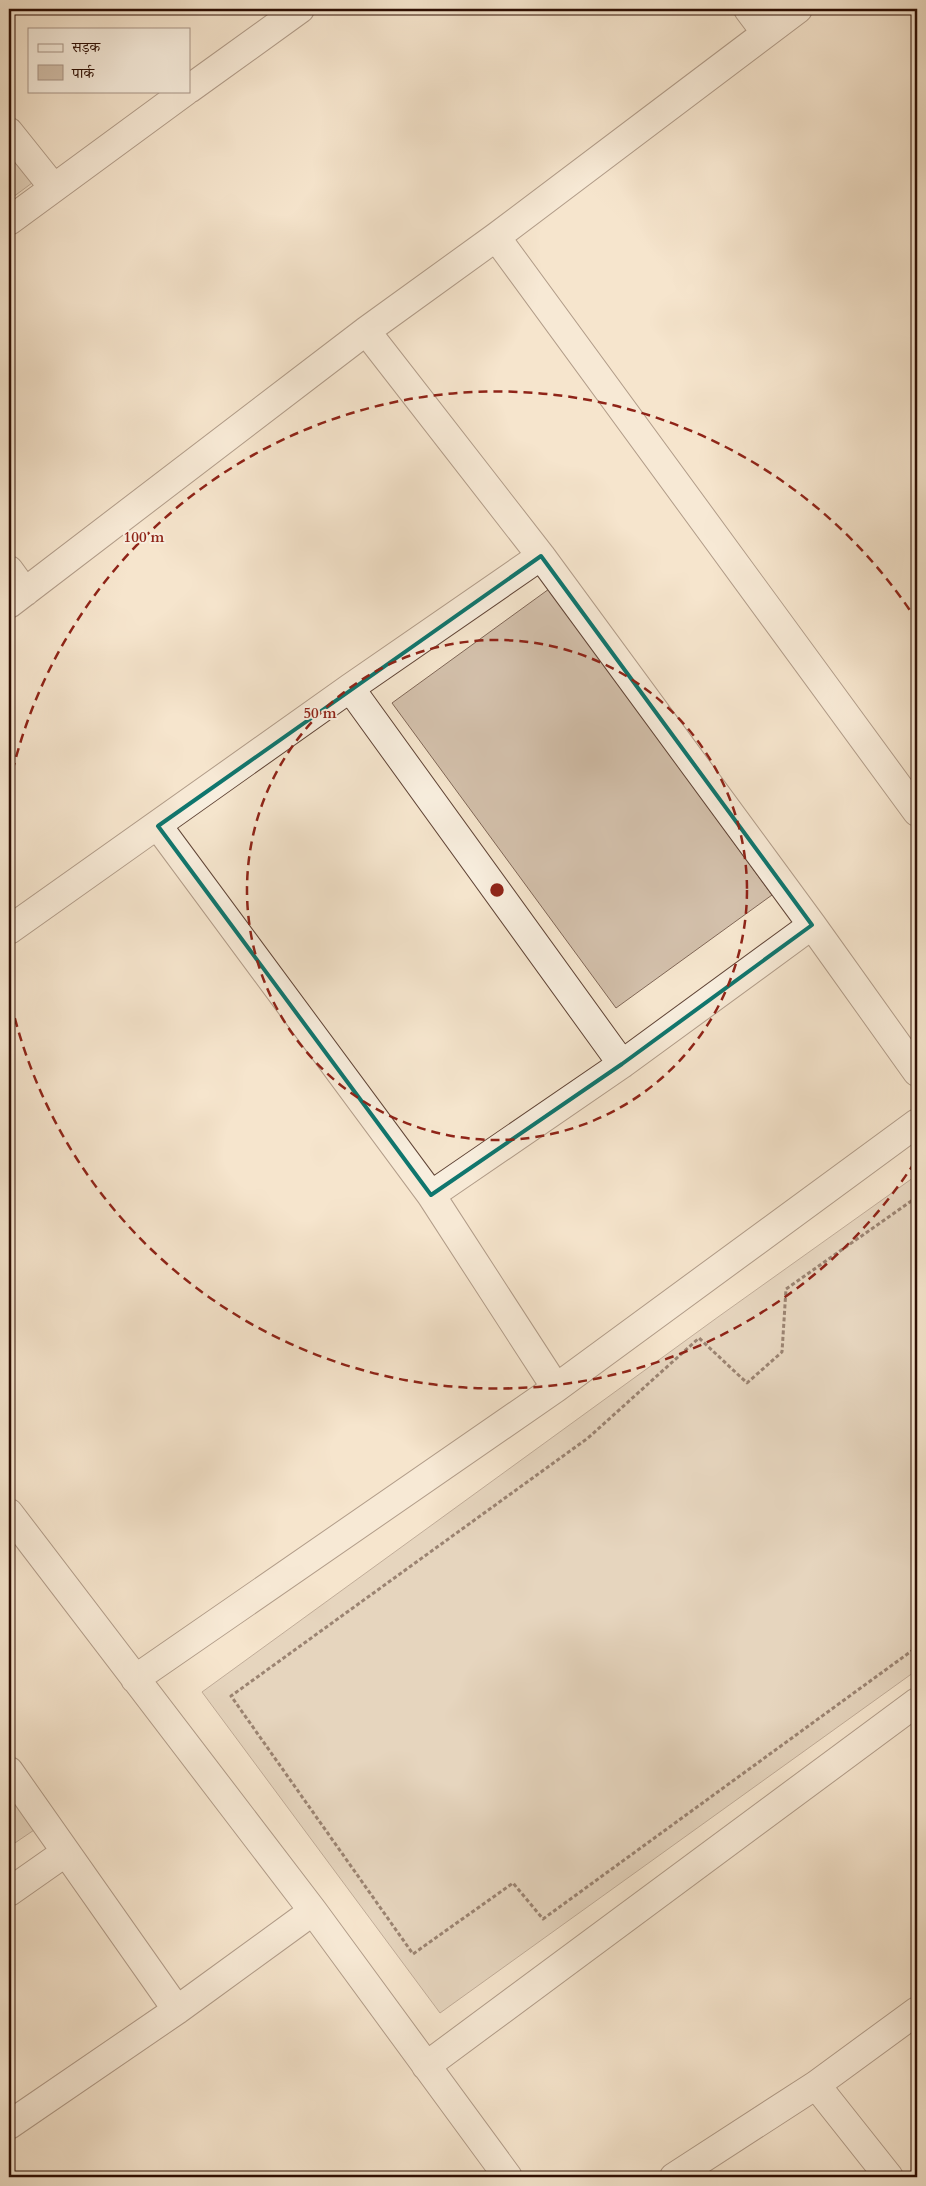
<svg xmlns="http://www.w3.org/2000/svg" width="926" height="2186" viewBox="0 0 926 2186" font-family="Cardo,'Noto Serif Devanagari',serif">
<rect width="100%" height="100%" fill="#f5e5cd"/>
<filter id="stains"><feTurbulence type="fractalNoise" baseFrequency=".004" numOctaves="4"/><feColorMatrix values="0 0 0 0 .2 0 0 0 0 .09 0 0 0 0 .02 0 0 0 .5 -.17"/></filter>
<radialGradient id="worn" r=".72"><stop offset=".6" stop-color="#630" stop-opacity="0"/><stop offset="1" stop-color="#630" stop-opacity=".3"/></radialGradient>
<path fill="#d3c0ab" stroke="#806757" d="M9 153 32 183 9 200Z
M549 589 772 895 616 1008 392 703Z
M917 1175V1670L440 2013 202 1692 718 1317Z
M9 1788 37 1828 9 1847Z"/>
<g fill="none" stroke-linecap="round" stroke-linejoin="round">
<g stroke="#604436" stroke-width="30">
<path id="street" d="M748 9 766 33
M189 89 300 9
M9 132 53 187
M9 221 186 91
M496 237 917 812
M366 331 541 556 812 925 917 1072
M9 570 25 592
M9 604 366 331 496 237 798 9
M350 688 622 1064
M158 826 431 1195 556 1388
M9 930 350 688 541 556
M431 1195 622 1064 812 925
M9 1513 313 1911 508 2177
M135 1679 556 1388 917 1123
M9 1771 177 2010
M9 1892 66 1852
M426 2066 917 1702
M816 2085 889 2177
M9 2125 177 2010 313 1911
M674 2177 816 2085 917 2011"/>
</g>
<path stroke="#2e0e03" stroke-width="3" stroke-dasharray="4 2.5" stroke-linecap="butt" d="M917 1197 786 1289 782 1352 747 1383 699 1338 588 1438 231 1696 413 1954 513 1883 543 1919 917 1647"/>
<use href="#street" stroke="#f8eede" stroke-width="28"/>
</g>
<path d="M0 0H926V2186H0ZM541 556 812 925 622 1064 431 1195 158 826Z" fill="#f5e5cd" fill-opacity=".55" fill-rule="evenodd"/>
<path fill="none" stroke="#0f766e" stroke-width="4" stroke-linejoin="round" d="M541 556 812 925 622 1064 431 1195 158 826Z"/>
<g fill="none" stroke="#8f2418" stroke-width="2.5" stroke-dasharray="9 6">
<circle cx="497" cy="890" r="250"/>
<path d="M915 1162A499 499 0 0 1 9 994M9 786A499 499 0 0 1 915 618"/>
</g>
<circle cx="497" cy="890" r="8" fill="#8f2418" stroke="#f8eede" stroke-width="2.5"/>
<g font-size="15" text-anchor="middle" font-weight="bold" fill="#8f2418" stroke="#f8eede" stroke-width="4" stroke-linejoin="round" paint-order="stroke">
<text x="144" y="542">100 m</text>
<text x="320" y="718">50 m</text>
</g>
<rect width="926" height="2186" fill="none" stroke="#f5e5cd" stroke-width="30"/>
<rect x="10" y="10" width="906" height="2166" fill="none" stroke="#2e0e03" stroke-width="2.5"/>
<rect x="15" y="15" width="896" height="2156" fill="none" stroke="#2e0e03"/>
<rect x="28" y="28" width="162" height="65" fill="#f8eede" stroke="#a79486"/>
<rect x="38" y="44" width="25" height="8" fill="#f8eede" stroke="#a79486"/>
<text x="72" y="52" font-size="15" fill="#2e0e03">सड़क</text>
<rect x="38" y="65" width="25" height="15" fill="#d3c0ab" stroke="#a79486"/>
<text x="72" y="78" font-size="15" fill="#2e0e03">पार्क</text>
<rect width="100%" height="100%" filter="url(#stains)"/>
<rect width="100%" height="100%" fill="url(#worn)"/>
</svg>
